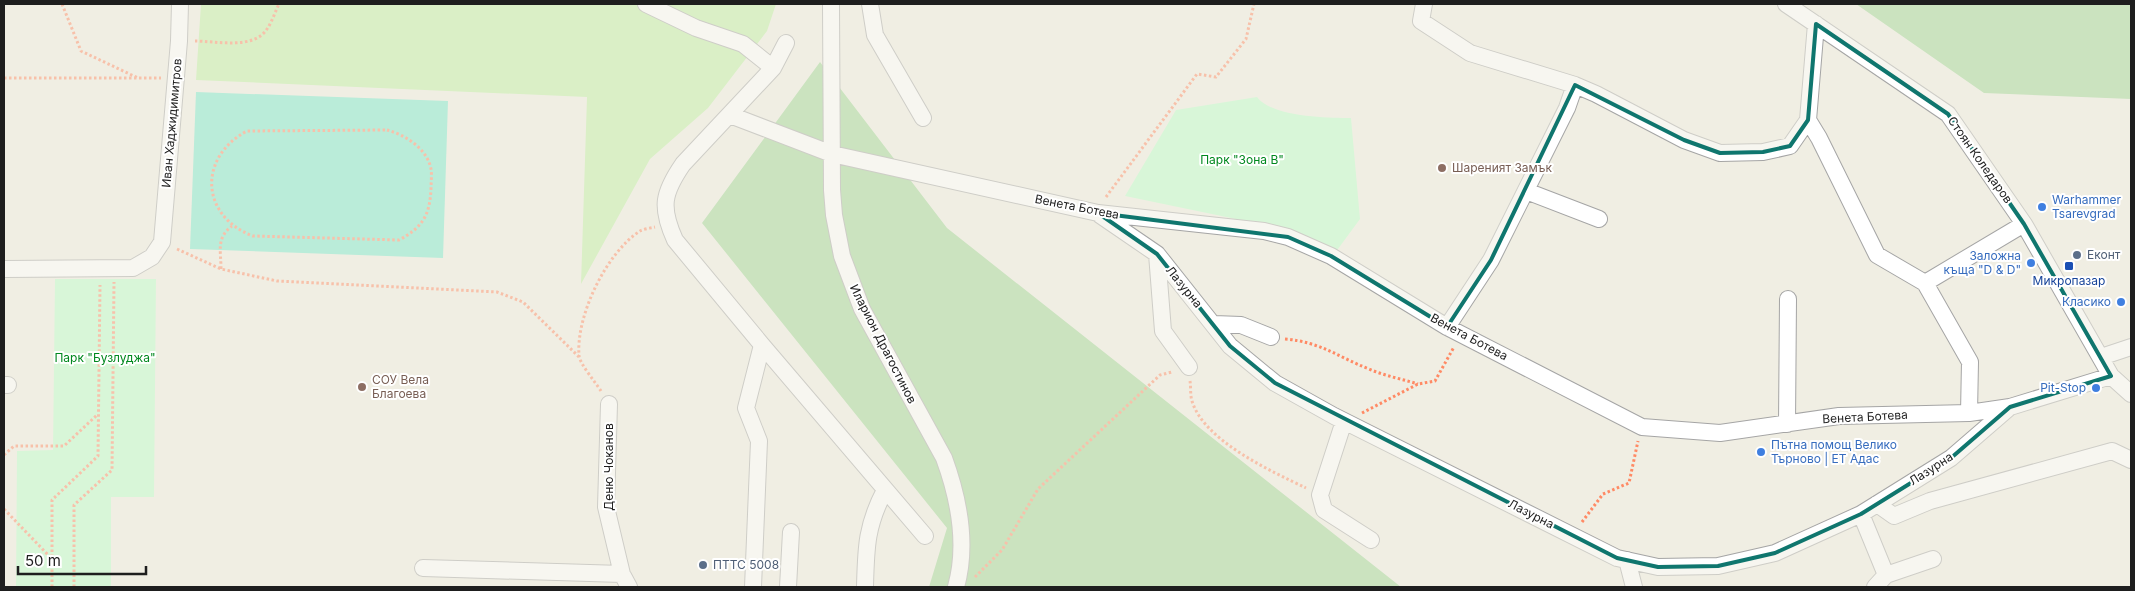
<svg xmlns="http://www.w3.org/2000/svg" width="2135" height="591" viewBox="0 0 2135 591" font-family="Inter,sans-serif">
<rect width="100%" height="100%" fill="#f0eee3"/>
<path fill="#bef0a3" d="M201 4H776L767 31 708 108 650 159 581 284 587 97 196 80Z"/>
<path fill="#9dd493" d="M1856 4H2131V99L1984 93Z
M820 62 947 228 1401 587H929L947 528 702 223Z"/>
<path fill="#bbffca" d="M1257 97C1272 117 1327 118 1351 118L1360 219 1335 253 1284 229 1125 196 1176 110Z
M55 279H156L154 497H111V587H16L17 451 53 450Z"/>
<path fill="#78e8cc" d="M196 92 448 101 443 258 190 249Z"/>
<g fill="none" stroke-linecap="round" stroke-linejoin="round">
<g stroke="#a5a5a5" stroke-width="18">
<path id="minor" d="M646 4 696 28 743 44 773 68
M831 4 832 190 834 215 842 256 862 309 944 458C959 499 968 544 956 587
M870 4 875 35 923 118
M1424 4 1421 21 1470 53 1575 85 1596 94 1684 140 1720 153 1763 152 1790 146 1808 120 1816 24
M1786 4 1948 114 2024 224 2111 376 2131 394
M786 43 773 68 683 164C663 193 660 207 675 240L762 345 925 536
M730 115 832 154 1098 213 1264 231 1288 237 1331 256 1447 327 1642 427 1720 433 1839 416 1969 413 2010 407 2111 376
M1808 120 1819 138 1877 255 1925 283 1970 362 1969 413
M1526 191 1599 219
M1100 215 1157 254 1230 346 1275 383 1334 416 1617 558 1658 567 1718 566 1775 553 1861 514 1951 458 2010 407
M1157 254 1163 331 1189 367
M4 269 133 268 152 257 162 242 179 41 180 4
M1925 283 2024 224
M1214 324 1241 325 1271 337
M1447 327 1491 260 1567 108 1575 85
M2101 357 2131 347
M4 385H8
M609 404 606 507 622 574 629 587
M1344 421 1320 495 1324 510 1371 540
M1787 424 1788 299
M1877 504 1894 516 1930 501 2112 451 2131 460
M1861 514 1886 575
M1627 560 1634 587
M423 568 622 574
M753 587 759 441 746 408 762 345
M788 587 791 532
M865 587C866 548 866 526 885 490
M1875 587 1886 575 1933 559"/>
</g>
<path stroke="#ff8a65" stroke-width="3" stroke-dasharray="2.5 2.5" stroke-linecap="butt" d="M62 4 81 51 138 78
M195 41C215 41 254 50 267 29 272 22 275 12 279 4
M4 78H161
M387 130C405 135 427 148 431 169 432 175 431 182 431 188 430 215 423 227 399 240L253 236C200 216 198 157 247 131Z
M1106 197 1197 74 1216 77 1246 39 1254 4
M177 249 221 269 277 281 497 292 523 302 579 357
M221 269C221 250 216 238 232 226
M1285 339C1321 342 1338 357 1369 369 1385 376 1402 379 1418 384
M1190 381C1191 387 1190 395 1192 401 1204 441 1271 471 1306 488
M601 391C596 383 579 363 579 355 576 316 606 253 640 231 644 229 650 228 655 227
M1362 413 1418 384 1435 381 1454 347
M4 455 14 446H64L97 415
M4 509 52 559
M1582 522 1603 494 1629 483 1638 441
M975 577 1002 550 1038 489 1160 375 1172 372
M52 587V500L98 456 100 285
M74 587V505L112 470 114 282"/>
<use href="#minor" stroke="#fff" stroke-width="16"/>
</g>
<path d="M0 0H2135V591H0ZM1816 24 1948 114 2024 224 2111 376 2010 407 1951 458 1861 514 1775 553 1718 566 1658 567 1617 558 1275 383 1230 346 1157 254 1098 213 1288 237 1331 256 1447 327 1491 260 1575 85 1684 140 1720 153 1763 152 1790 146 1808 120Z" fill="#f0eee3" fill-opacity=".55" fill-rule="evenodd"/>
<path fill="none" stroke="#0f766e" stroke-width="4" stroke-linejoin="round" d="M1816 24 1948 114 2024 224 2111 376 2010 407 1951 458 1861 514 1775 553 1718 566 1658 567 1617 558 1275 383 1230 346 1157 254 1098 213 1288 237 1331 256 1447 327 1491 260 1575 85 1684 140 1720 153 1763 152 1790 146 1808 120Z"/>
<g fill="#8d6e63" stroke="#fff" stroke-width="2">
<circle cx="1442" cy="168" r="5"/>
<circle cx="362" cy="387" r="5"/>
</g>
<g fill="#3f7fe0" stroke="#fff" stroke-width="2">
<circle cx="2042" cy="207" r="5"/>
<circle cx="2031" cy="263" r="5"/>
<circle cx="2121" cy="302" r="5"/>
<circle cx="2096" cy="388" r="5"/>
<circle cx="1761" cy="452" r="5"/>
</g>
<g fill="#5c6f8a" stroke="#fff" stroke-width="2">
<circle cx="2077" cy="255" r="5"/>
<circle cx="703" cy="565" r="5"/>
</g>
<rect fill="#1a4fb4" stroke="#fff" stroke-width="2" x="2064" y="261" width="10" height="10" rx="2.5"/>
<g text-anchor="middle" stroke-width="4" stroke-linejoin="round" paint-order="stroke">
<g font-size="12" fill="#1e1e1e" stroke="#fff">
<text transform="translate(172 123) rotate(-85)" y="4">Иван Хаджидимитров</text>
<text transform="translate(1980 160) rotate(55)" y="4">Стоян Коледаров</text>
<text transform="translate(1077 207) rotate(11)" y="4">Венета Ботева</text>
<text transform="translate(1184 287) rotate(51)" y="4">Лазурна</text>
<text transform="translate(1469 337) rotate(28)" y="4">Венета Ботева</text>
<text transform="translate(883 344) rotate(63)" y="4">Иларион Драгостинов</text>
<text transform="translate(1865 417) rotate(-3)" y="4">Венета Ботева</text>
<text transform="translate(609 467) rotate(-90)" y="4">Деню Чоканов</text>
<text transform="translate(1931 469) rotate(-33)" y="4">Лазурна</text>
<text transform="translate(1531 514) rotate(27)" y="4">Лазурна</text>
</g>
<g font-size="12" fill="#00881e" stroke="#fff">
<text x="1242" y="164">Парк "Зона В"</text>
<text x="105" y="362">Парк "Бузлуджа"</text>
</g>
<g font-size="12" fill="#785e54" stroke="#fff" text-anchor="start">
<text x="1452" y="172">Шареният Замък</text>
<text x="372" y="384">СОУ Вела<tspan x="372" dy="14">Благоева</tspan></text>
</g>
<g font-size="12" fill="#366cbe" stroke="#fff" text-anchor="end">
<text x="2052" y="204" text-anchor="start">Warhammer<tspan x="2052" dy="14">Tsarevgrad</tspan></text>
<text x="2021" y="260">Заложна<tspan x="2021" dy="14">къща "D &amp; D"</tspan></text>
<text x="2111" y="306">Класико</text>
<text x="2086" y="392">Pit-Stop</text>
<text x="1771" y="449" text-anchor="start">Пътна помощ Велико<tspan x="1771" dy="14">Търново | ЕТ Адас</tspan></text>
</g>
<g font-size="12" fill="#4e5e75" stroke="#fff" text-anchor="start">
<text x="2087" y="259">Еконт</text>
<text x="713" y="569">ПТТС 5008</text>
</g>
<g font-size="12" fill="#164399" stroke="#fff">
<text x="2069" y="285">Микропазар</text>
</g>
</g>
<rect width="2135" height="591" fill="none" stroke="#1e1e1e" stroke-width="10"/>
<path d="M18 566v8h128v-8" fill="none" stroke="#1e1e1e" stroke-width="2.5"/>
<text x="25" y="566" font-size="15" fill="#1e1e1e" stroke="#ffffff" stroke-width="4" paint-order="stroke">50 m</text>
</svg>
